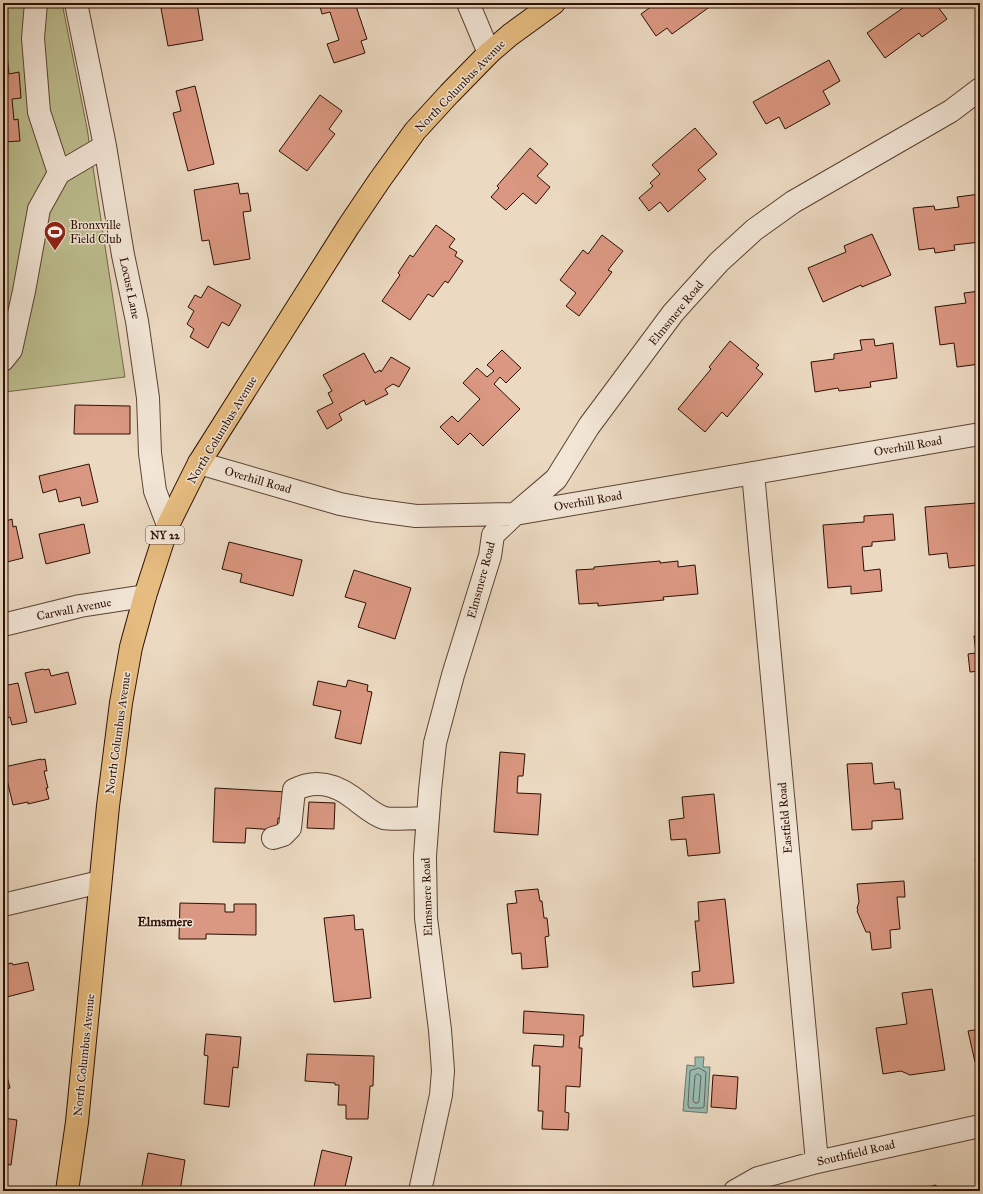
<svg xmlns="http://www.w3.org/2000/svg" width="983" height="1194" viewBox="0 0 983 1194" font-family="'IM FELL Great Primer',serif">
<rect width="100%" height="100%" fill="#ebd9c1"/>
<filter id="stains"><feTurbulence type="fractalNoise" baseFrequency=".005" numOctaves="4"/><feColorMatrix values="0 0 0 0 .2 0 0 0 0 .09 0 0 0 0 .02 0 0 0 .5 -.17"/></filter>
<radialGradient id="worn" r=".72"><stop offset=".6" stop-color="#630" stop-opacity="0"/><stop offset="1" stop-color="#630" stop-opacity=".3"/></radialGradient>
<path fill="#bdbe8f" stroke="#756649" d="M3 3H62L87 128 125 377 5 392 3 401Z"/>
<path fill="#99baaf" stroke="#6e766a" d="M695 1057H704L703 1067H710L707 1113 683 1111 687 1065 695 1066Z"/>
<g fill="none" stroke-linecap="round" stroke-linejoin="round">
<path stroke="#636459" stroke-width="1" d="M699 1068 706 1072 704 1107 702 1108H689L688 1105 690 1071Z
M698 1074 701 1076 699 1101 698 1103H695L693 1101 695 1076Z"/>
</g>
<path fill="#da9781" stroke="#2d0f03" d="M160 3H197L203 40 168 46Z
M319 3H355L367 39 361 41 365 53 334 63 327 44 339 40 330 12 322 14Z
M656 3H715L672 34 667 28 656 36 641 14Z
M910 3H935L947 19 922 37 919 33 885 58 867 33Z
M3 19 9 74 19 72 21 98 12 99 14 120 18 119 20 141 3 142Z
M829 60 840 81 823 91 830 104 785 129 779 117 766 124 753 102Z
M195 86 214 164 188 171 173 113 181 111 176 91Z
M320 95 342 111 329 129 335 134 307 171 279 151Z
M695 128 717 154 698 170 706 179 668 212 660 202 649 211 639 198 653 186 650 183 660 174 652 165Z
M530 148 548 164 537 176 550 187 536 204 523 193 506 210 491 197 499 188 497 186Z
M238 183 240 194 248 193 251 211 243 212 250 259 214 265 209 240 202 241 194 190Z
M980 194V242L954 245 955 250 935 253 934 248 919 250 913 208 934 206 935 210 959 207 957 197Z
M436 225 455 239 449 247 457 252 455 256 463 261 448 283 445 281 433 297 428 294 410 320 382 301 400 275 398 273 410 255 413 257Z
M872 234 891 275 862 287 861 285 823 302 808 268 846 252 844 246Z
M602 235 623 251 608 270 612 272 579 316 566 306 576 293 560 280 583 250 588 254Z
M208 286 241 305 229 326 222 322 208 348 190 337 194 329 187 324 194 311 188 307 195 295 201 298Z
M980 291V364L957 367 954 343 940 345 935 307 966 303 964 293Z
M874 339 875 346 893 343 897 378 870 382 871 387 839 391 838 388 815 392 811 362 834 359V354L862 350 860 340Z
M730 341 759 365 756 368 763 374 727 417 722 412 705 432 678 409 711 369 709 367Z
M502 350 521 368 506 383 500 377 494 384 520 409 483 446 470 433 458 445 440 427 452 416 458 422 480 399 463 383 477 368 487 377 494 371 487 365Z
M364 353 375 373 380 370 381 372 391 357 410 368 399 387 393 384 385 389 388 394 366 405 364 400 339 414 342 420 327 429 317 411 333 403 328 393 332 391 323 375Z
M75 405 130 406V434H74Z
M89 464 98 502 82 506 80 497 59 502 56 489 43 493 39 476Z
M980 500V565L949 568 947 553 929 555 925 507 977 503 976 501Z
M893 514 895 540 872 542V546L862 547 864 571 880 569 882 591 851 594V586L828 588 823 525 864 522V516Z
M12 519 13 527 16 526 23 558 3 563V522Z
M84 524 90 553 46 564 39 534Z
M229 542 302 560 293 596 240 582 242 574 222 569Z
M660 561V563L678 561V567L695 565 698 594 663 597 664 600 598 606V603L579 604 576 570 594 569V567Z
M354 570 411 588 395 639 358 627 366 603 345 597Z
M974 636H980V671L970 672 968 654 976 653Z
M43 669 44 670 49 669 51 676 68 672 76 704 35 713 25 673Z
M348 680 368 685 367 691 372 692 361 744 335 738 341 711 313 705 318 681 346 687Z
M18 683 27 722 12 725 10 717 3 719V686Z
M500 752 525 754 523 776H518L517 793 541 794 538 835 494 832Z
M41 759V760L45 759 47 771H44L48 788H46L49 799 28 804V802L13 805 4 767Z
M872 763 874 784 894 782 895 789H900L903 819 872 821V829L852 830 847 764Z
M215 788 287 792 286 819 278 818 277 830 246 828 245 843 213 842Z
M714 794 720 853 688 856 686 839 671 840 669 820 684 818 682 797Z
M309 802 335 803 334 829 307 828Z
M980 858V885L975 859Z
M904 881 905 897H897L900 929 890 930 891 948 872 950 870 932H866L857 911 858 910 857 908 859 902 857 884Z
M538 889 540 901H542L544 918H547L549 936 545 937 548 967 522 969 521 953 512 954 507 904 517 903 515 891Z
M725 899 734 983 693 987 692 972 700 971 695 921H699L698 902Z
M180 903 225 904V912H234V904H256V935L206 934V939H179Z
M354 915 355 930 363 929 371 998 334 1002 324 918Z
M28 962 34 990 3 998V965L12 963 13 965Z
M932 989 945 1070 910 1075 901 1071 883 1074 876 1028 907 1024 902 993Z
M524 1011 584 1015 583 1036H580L579 1048H582L580 1087 566 1086 565 1112 569 1113 568 1130 542 1129 543 1111H538L540 1066H532L534 1045 563 1047 564 1035 523 1033Z
M980 1029V1061L975 1062 968 1031Z
M206 1034 241 1037 238 1068 233 1067 229 1107 204 1104 208 1056 204 1055Z
M307 1054 374 1056 373 1086H370L368 1119H346V1105H338L339 1085H335V1083L305 1081Z
M3 1061 10 1088 3 1090Z
M713 1075 738 1077 736 1109 711 1107Z
M3 1118 17 1120 11 1165 3 1164Z
M322 1150 352 1157 344 1191H313Z
M148 1153 185 1160 180 1191H141Z
M936 1185 938 1191H912Z"/>
<g fill="none" stroke-linecap="round" stroke-linejoin="round">
<g stroke="#5c4232" stroke-width="24">
<path id="minor" d="M36 3 33 38 39 112 59 173
M76 3 105 146 123 255 137 321 148 398 150 453 155 491 168 525
M468 3 489 53
M3 360 11 350 24 291 39 209 59 173 105 146
M199 463 340 504 372 510 416 516 515 514 980 434
M753 473 817 1162
M3 625 80 606 145 596
M273 838 283 835 290 828 294 790C315 779 334 784 352 797 362 804 372 814 384 818 392 820 417 818 427 818
M3 905 100 882
M420 1191 441 1095 443 1071 440 1030 426 918 425 856 430 790 435 743 453 675 490 556 493 535 515 514 556 479 589 426 673 313 719 262 754 230 793 202 951 111 980 89
M735 1191 758 1178 817 1162 980 1126"/>
</g>
<g stroke="#2d0f03" stroke-width="24">
<path id="major" d="M67 1191 77 1122 108 806 121 703 131 647 145 596 168 525 199 463 348 227 379 181 415 131 449 94 489 53 510 35 554 3"/>
</g>
<use href="#minor" stroke="#f2e6d7" stroke-width="22"/>
<use href="#major" stroke="#e6bc80" stroke-width="22"/>
</g>
<defs>
<g id="stadium-pin" transform="scale(1.15)"><path d="M0 17L-7.5 6A9.5 9.5 0 1 1 7.5 6Z" fill="#8f2418" stroke="#f2e6d7"/><path d="M0-5a6.5 5 0 1 0 0 10a6.5 5 0 1 0 0-10ZM-3.5-1.8h7v3.6h-7Z" fill="#fff"/></g>
</defs>
<g fill-rule="evenodd">
<use href="#stadium-pin" x="55" y="232"/>
</g>
<g text-anchor="middle" stroke-width="3" stroke-linejoin="round" paint-order="stroke">
<rect fill="#f2e6d7" stroke="#685043" stroke-width="1" x="146" y="526" width="38" height="18" rx="3"/>
<g font-size="11" font-weight="bold" fill="#2d0f03">
<text x="165" y="539">NY 22</text>
</g>
<g font-size="12" fill="#2d0f03" stroke="#f2e6d7">
<text transform="translate(460 86) rotate(-46)" y="4">North Columbus Avenue</text>
<text transform="translate(130 288) rotate(78)" y="4">Locust Lane</text>
<text transform="translate(676 313) rotate(-51)" y="4">Elmsmere Road</text>
<text transform="translate(222 430) rotate(-59)" y="4">North Columbus Avenue</text>
<text transform="translate(908 446) rotate(-10)" y="4">Overhill Road</text>
<text transform="translate(258 480) rotate(16)" y="4">Overhill Road</text>
<text transform="translate(588 501) rotate(-10)" y="4">Overhill Road</text>
<text transform="translate(481 580) rotate(-75)" y="4">Elmsmere Road</text>
<text transform="translate(74 609) rotate(-11)" y="4">Carwall Avenue</text>
<text transform="translate(118 733) rotate(-82)" y="4">North Columbus Avenue</text>
<text transform="translate(785 818) rotate(-95)" y="4">Eastfield Road</text>
<text transform="translate(427 897) rotate(-92)" y="4">Elmsmere Road</text>
<text transform="translate(84 1055) rotate(-84)" y="4">North Columbus Avenue</text>
<text transform="translate(856 1153) rotate(-13)" y="4">Southfield Road</text>
</g>
<g font-size="12" fill="#2d0f03" stroke="#f2e6d7" text-anchor="start">
<text x="70" y="229">Bronxville<tspan x="70" dy="14">Field Club</tspan></text>
</g>
<g font-size="13" font-weight="bold" fill="#2d0f03" stroke="#f2e6d7">
<text x="165" y="926">Elmsmere</text>
</g>
</g>
<rect width="983" height="1194" fill="none" stroke="#ebd9c1" stroke-width="16"/>
<rect x="4" y="4" width="975" height="1186" fill="none" stroke="#2d0f03" stroke-width="2"/>
<rect x="8" y="8" width="967" height="1178" fill="none" stroke="#2d0f03"/>
<rect width="100%" height="100%" filter="url(#stains)"/>
<rect width="100%" height="100%" fill="url(#worn)"/>
</svg>
